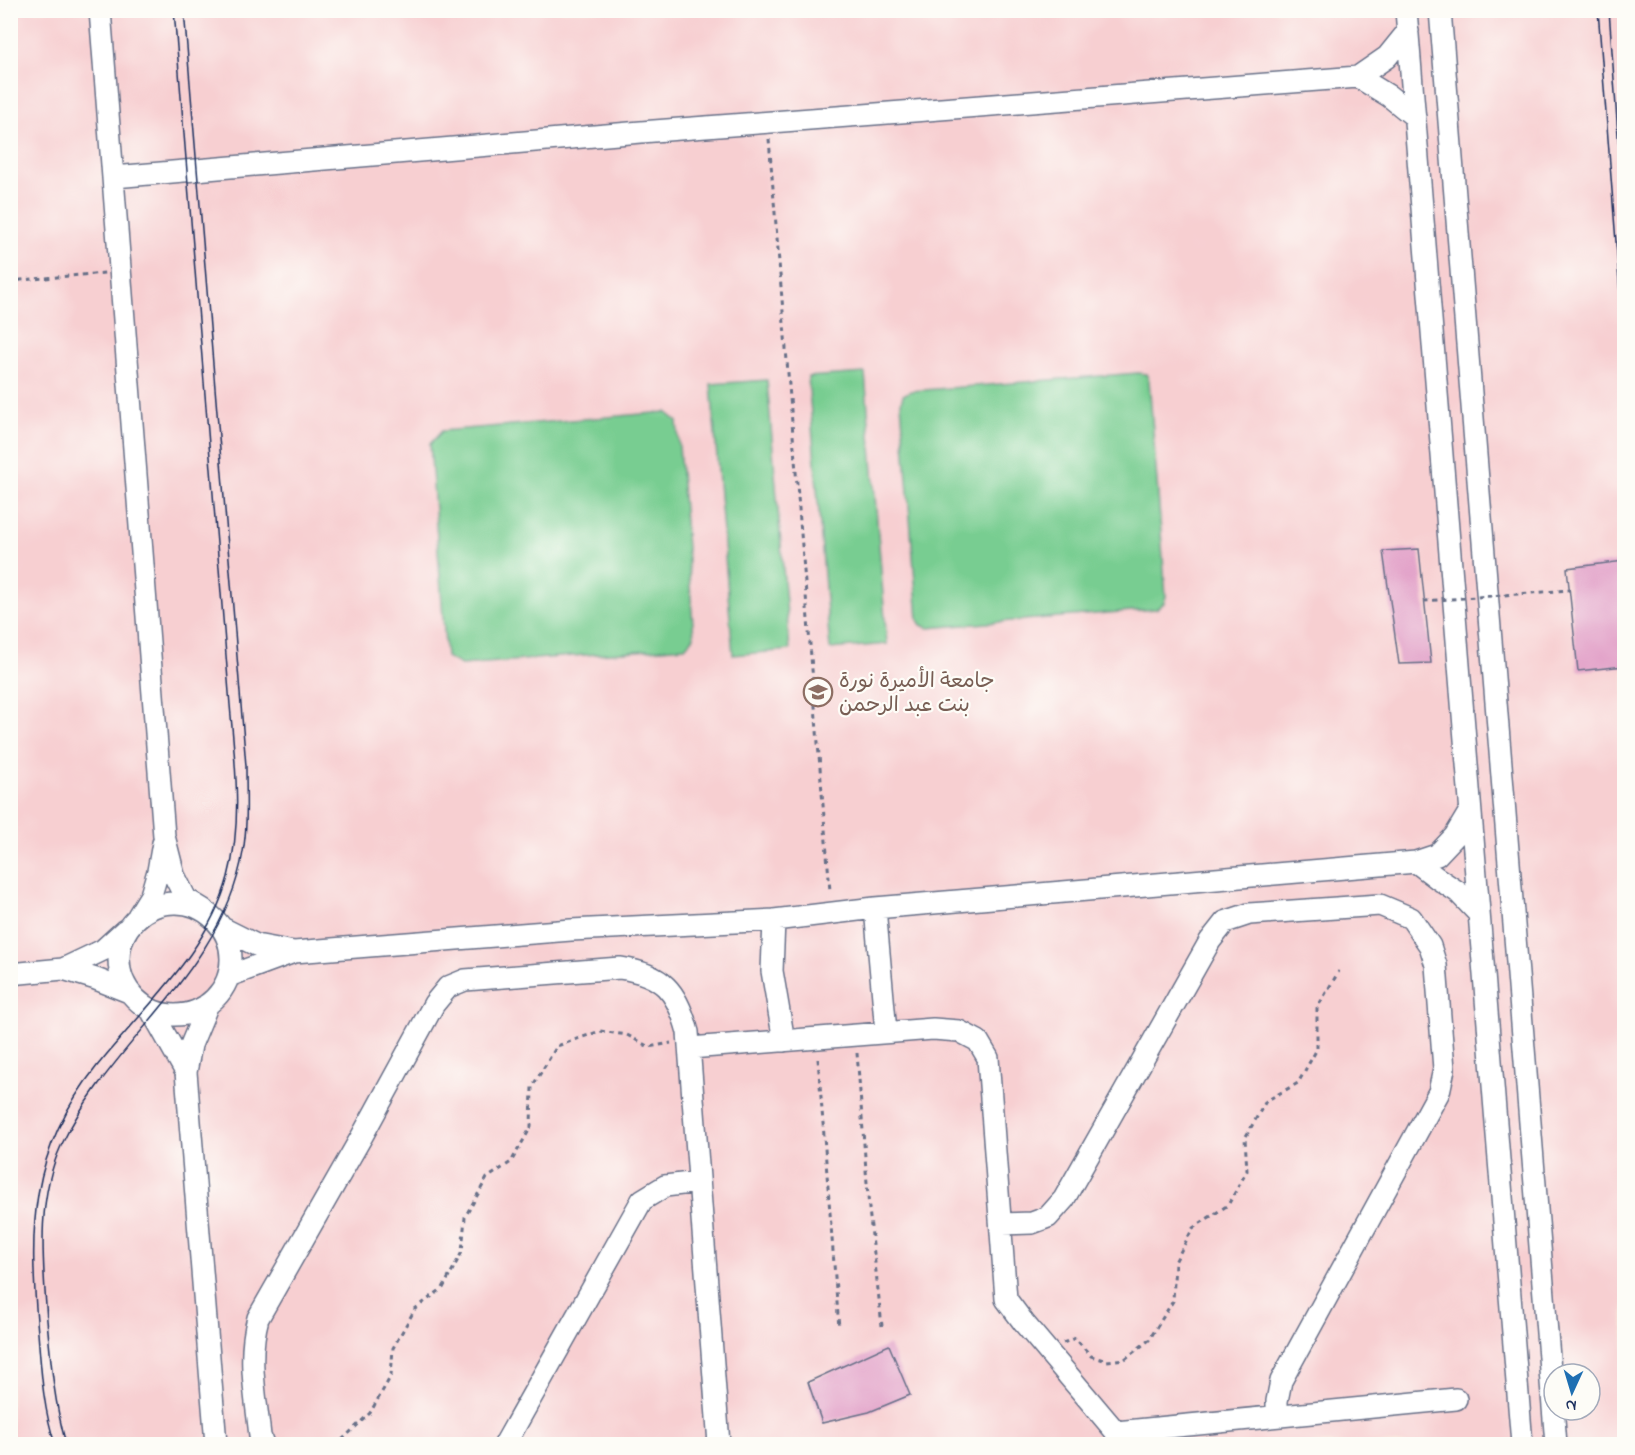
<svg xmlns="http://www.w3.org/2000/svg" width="1635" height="1455" viewBox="0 0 1635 1455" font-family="'Indie Flower','Playpen Sans Arabic',sans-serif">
<rect width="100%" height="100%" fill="#fdfcf7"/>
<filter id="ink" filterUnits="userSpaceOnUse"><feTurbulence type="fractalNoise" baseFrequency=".0167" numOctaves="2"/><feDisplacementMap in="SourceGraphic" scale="12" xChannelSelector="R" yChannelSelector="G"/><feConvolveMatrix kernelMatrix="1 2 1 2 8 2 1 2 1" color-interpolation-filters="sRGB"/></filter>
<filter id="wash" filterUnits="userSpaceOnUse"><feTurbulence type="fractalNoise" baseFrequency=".008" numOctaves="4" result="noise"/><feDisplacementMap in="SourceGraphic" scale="24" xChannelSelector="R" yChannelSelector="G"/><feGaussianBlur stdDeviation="1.35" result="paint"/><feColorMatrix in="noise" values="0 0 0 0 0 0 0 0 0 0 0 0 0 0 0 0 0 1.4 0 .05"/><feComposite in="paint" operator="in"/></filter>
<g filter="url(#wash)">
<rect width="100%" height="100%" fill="#f8ead7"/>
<path fill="#f7cfd1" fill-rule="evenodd" d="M10 11H1624V1444H11ZM1554 1374H1590V1410H1554Z"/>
<path fill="#78cd91" stroke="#4a7e78" stroke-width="1.5" d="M865 373 887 644 830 649 808 377Z
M1138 373 1146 374 1149 380 1166 596 1164 603 1156 609 928 628 921 625 918 620 901 403 903 395 911 391Z
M767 380 790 650 733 655 711 384Z
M666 412 677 421 694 637 685 647 461 665 446 657 430 444 442 431Z"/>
<g id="blocks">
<path fill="#e2a0c8" d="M1419 549 1431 663 1399 664 1383 551Z
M1624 561V666L1578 671 1567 568Z
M889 1345 910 1395 869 1412 822 1423 808 1382Z"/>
</g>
</g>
<g filter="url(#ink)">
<use href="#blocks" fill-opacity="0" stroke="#687088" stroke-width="1.5"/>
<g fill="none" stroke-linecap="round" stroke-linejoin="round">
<g stroke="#687088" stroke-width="24">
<path id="minor" d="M100 10 164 836 174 875 186 899 204 910
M1406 10 1522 1444
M1440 10 1556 1444
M1408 31 1387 57 1358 77 1389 96 1415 117
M114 177 641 132 1358 77
M1416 862 1437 878 1458 892 1478 913
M119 959a56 56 0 1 1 112 0a56 56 0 1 1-112 0Z
M875 908 886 1032
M138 916 151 895 158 871 163 843
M774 920 772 971 784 1041
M222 928 256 945 294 952
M63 969 96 979 129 992
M10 974 63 969 103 950 125 930
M229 976 294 952 571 930 774 920 875 908 1416 862 1437 855 1455 836 1470 811
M208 1004 191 1045 186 1072 216 1444
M151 1010 186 1072
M690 1048 933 1029 959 1031 978 1041 988 1058 1006 1299 1024 1323 1116 1432 1118 1444
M1001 1224 1032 1223 1048 1217 1064 1199 1210 941 1225 922 1249 914 1380 905 1411 918 1430 946 1436 965 1444 1069 1439 1092 1281 1381 1277 1401V1416
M1116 1432 1456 1399
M263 1444 260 1436C256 1396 247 1358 258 1318L362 1136 434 1004 448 987 465 980 620 968C663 974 677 991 688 1032L719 1444
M505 1444 642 1200 665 1186 699 1182"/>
</g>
<path stroke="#687088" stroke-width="3" stroke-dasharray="4.5 4.5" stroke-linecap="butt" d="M769 139 830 891
M10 281 105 273
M857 1053 869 1209 882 1326
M818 1059 839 1328
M1063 1343 1075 1338 1091 1356 1107 1361 1125 1359 1149 1340 1173 1301 1175 1262 1193 1228 1228 1205 1247 1171 1245 1138 1266 1101 1298 1083 1317 1049V1008L1339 971
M342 1440 370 1413 391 1376 393 1348 415 1309 443 1288 462 1252 465 1217 487 1178 511 1162 531 1127 532 1087 557 1046 600 1031 627 1035 649 1047 671 1043"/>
<use href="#minor" stroke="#fff" stroke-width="21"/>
<path stroke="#1b2f5e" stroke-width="1.5" d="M1598 10 1624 345
M1609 10 1624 218
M55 1444C43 1408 41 1370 38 1333 29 1228 28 1153 97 1066 144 1007 208 952 228 877 243 821 235 762 230 705L174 10
M66 1444C54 1401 51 1364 47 1320 43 1262 36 1200 61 1146 110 1041 223 972 243 852 248 824 246 795 246 766L184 10"/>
<path stroke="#687088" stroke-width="3" stroke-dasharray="4.5 4.5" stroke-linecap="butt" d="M1424 601 1570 590"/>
</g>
</g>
<defs>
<g id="university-ring" transform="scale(1.5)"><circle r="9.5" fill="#fdfcf7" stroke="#8d6e63" stroke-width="1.5"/><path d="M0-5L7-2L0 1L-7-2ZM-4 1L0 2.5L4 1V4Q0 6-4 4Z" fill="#8d6e63"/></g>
</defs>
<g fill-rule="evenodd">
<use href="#university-ring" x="818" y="692"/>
</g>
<g text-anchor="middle" stroke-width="4.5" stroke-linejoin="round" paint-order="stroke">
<g font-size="21" fill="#785e54" stroke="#fdfcf7" text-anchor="start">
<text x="839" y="687">جامعة الأميرة نورة<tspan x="839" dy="24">بنت عبد الرحمن</tspan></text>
</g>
</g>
<rect width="1635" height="1455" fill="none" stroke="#fdfcf7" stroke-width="36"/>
<g transform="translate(1572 1392) rotate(184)"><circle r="28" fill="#fdfcf7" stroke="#a3aaba" stroke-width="1.5"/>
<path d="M0-4.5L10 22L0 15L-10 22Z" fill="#1f6fb2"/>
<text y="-9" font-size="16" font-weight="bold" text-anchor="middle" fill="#1b2f5e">N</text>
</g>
</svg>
